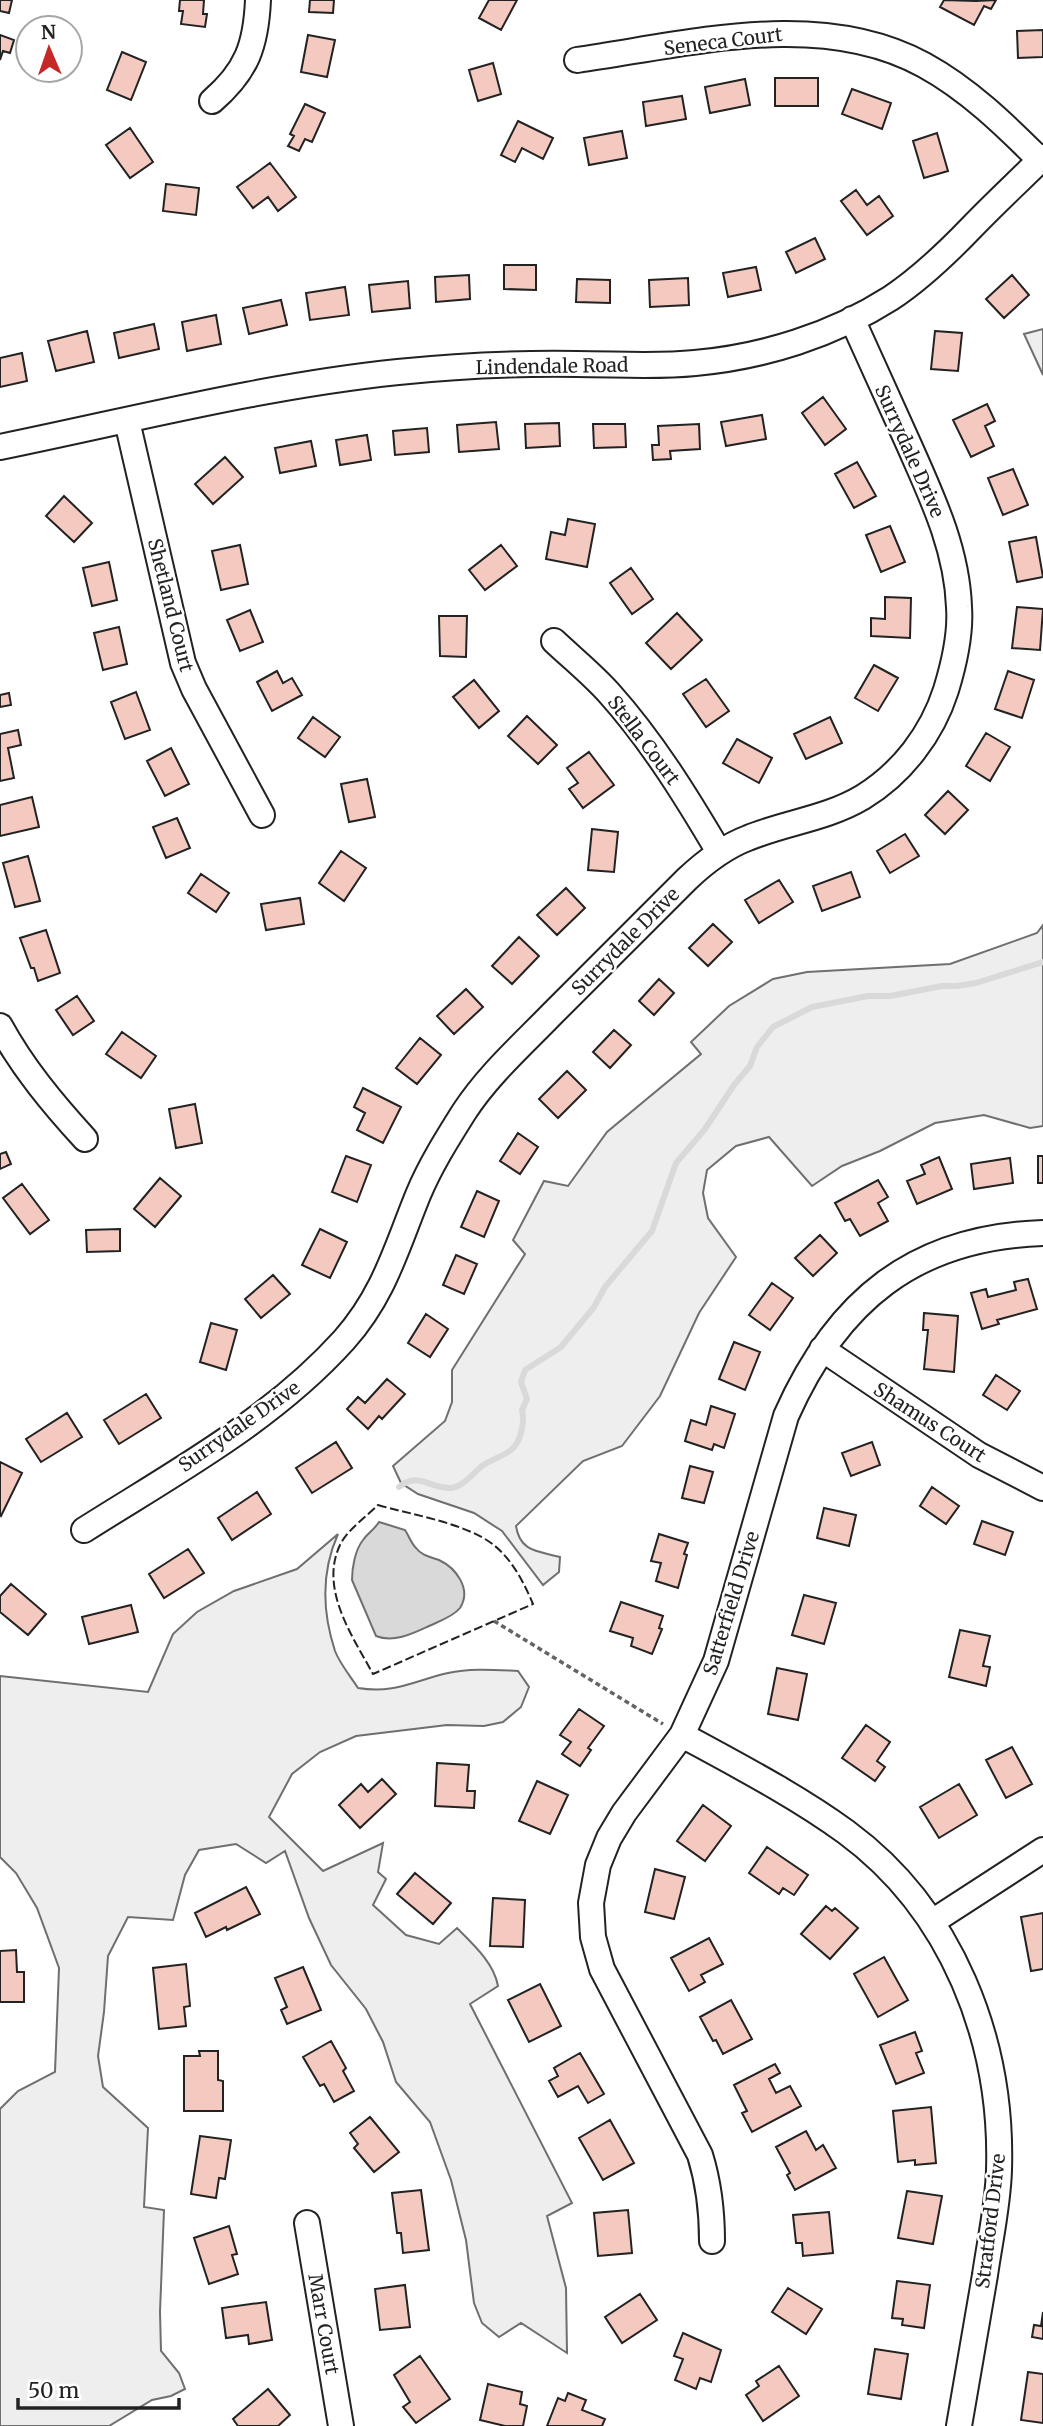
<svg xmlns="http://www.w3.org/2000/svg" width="1043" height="2426" viewBox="0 0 1043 2426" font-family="Merriweather,serif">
<rect width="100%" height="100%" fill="#fff"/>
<path fill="#eee" stroke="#6f6f6f" stroke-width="2" d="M1043 329V375L1024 334Z
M1043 925V1126L1030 1128 984 1115 935 1123 880 1151 842 1166 812 1186 769 1137 736 1146 707 1170 703 1193 708 1218 736 1257 699 1313 660 1396 622 1446 583 1461 516 1526C520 1552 538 1551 560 1557L559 1572 543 1585 502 1531 474 1513 418 1494 401 1483 393 1466 445 1421 452 1402V1370L525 1254 513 1240 544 1181 568 1186 607 1132 701 1054 691 1042 729 1006 773 979 807 972 950 964 1037 933Z
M338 1534C321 1572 322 1611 335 1651 340 1664 351 1677 358 1688 395 1694 413 1681 448 1673 471 1668 495 1670 518 1671L529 1687 521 1707 503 1722 484 1726 447 1725 356 1736 320 1752 292 1774 269 1817 323 1871 383 1843 378 1872 386 1879 373 1905 406 1935 439 1944 457 1928C473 1944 494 1963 498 1986L470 2004 572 2203 547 2216 566 2288 567 2353 521 2323 499 2337 482 2323 474 2303 466 2240 451 2180 430 2122 396 2082 383 2042 366 2009 331 1965 309 1918 285 1851 266 1863 236 1844 199 1850 185 1875 173 1920 128 1917 108 1956 104 2012 98 2056 103 2087 148 2128 144 2207 164 2210 160 2312 161 2351 179 2373 185 2389 171 2396 152 2400 109 2426H0V2109L18 2091 55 2072 59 1968 37 1908 16 1873 0 1857V1676L148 1692 173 1634 197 1612 234 1591 297 1569Z"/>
<path fill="#d9d9d9" stroke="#6f6f6f" stroke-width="2" d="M379 1522 405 1530C409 1536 411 1543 416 1548 422 1556 431 1557 439 1560 456 1568 472 1589 460 1608 453 1617 437 1622 427 1627 412 1634 393 1643 376 1636L352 1580C352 1568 355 1550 363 1540 368 1533 374 1530 379 1522Z"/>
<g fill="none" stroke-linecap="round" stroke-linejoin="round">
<path stroke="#d9d9d9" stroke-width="6" d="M399 1487C419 1471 430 1489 451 1488 463 1487 473 1473 482 1466 490 1460 502 1457 511 1450 521 1442 525 1422 522 1410L527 1399 521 1382 525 1370 561 1347 594 1307 605 1287 652 1231 676 1163 705 1129 734 1085 750 1066 757 1047 773 1027 812 1007 868 996H890L942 986H957L976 983 1043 962"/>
</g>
<path fill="#f3c9c0" stroke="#222" stroke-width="2" d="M0 0H12L9 13 0 11Z
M180 0H204L203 14H207L205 27 181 24 183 11H179Z
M310 0H334L333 13 309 12Z
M489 0H517L501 30 479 18Z
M944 0 976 1 996 0 991 9 984 6 974 25 940 7Z
M1043 30V57L1018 58 1017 31Z
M0 35 14 40 10 53 3 51 0 60Z
M308 35 335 40 327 77 301 72Z
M122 52 146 62 131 100 107 90Z
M493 63 501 94 478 101 469 70Z
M775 78H818V106H775Z
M745 79 750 105 710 113 705 87Z
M852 89 891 103 882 129 842 114Z
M682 96 686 119 646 126 643 102Z
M305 104 325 113 312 142 305 139 299 151 288 146 294 136 290 134Z
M518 121 553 138 543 159 522 148 515 162 501 155Z
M130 128 153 162 130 178 106 145Z
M622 131 627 158 589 165 584 138Z
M937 133 948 171 924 178 913 141Z
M270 163 296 197 278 211 268 197 253 208 237 187Z
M166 184 199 188 196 215 163 211Z
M856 190 867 205 879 196 893 216 867 235 841 201Z
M815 238 825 259 796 273 786 252Z
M504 265H536V290L504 289Z
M756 267 761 290 728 297 723 273Z
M469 275 470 299 436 302 435 277Z
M1012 275 1029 295 1004 318 986 299Z
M688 278 689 305 650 307 649 280Z
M577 279 610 280V303L576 302Z
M408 281 410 308 372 312 369 285Z
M345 287 349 315 310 320 306 293Z
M281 300 287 325 249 334 243 308Z
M216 315 221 344 187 351 182 322Z
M154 324 159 349 119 358 114 333Z
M87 331 94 362 56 371 48 341Z
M935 331 962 333 958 371 931 369Z
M22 353 27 381 0 387V358Z
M823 397 846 429 825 445 802 413Z
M987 404 995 421 985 426 994 446 971 457 953 420Z
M762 415 766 439 726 446 721 422Z
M496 422 499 449 459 452 457 425Z
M559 423 560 446 526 448 525 424Z
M593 424H625L626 447 594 448Z
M699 424 700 449 670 451 671 459 653 460 652 445H659L658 426Z
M427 428 429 452 395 455 393 431Z
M367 435 371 460 340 465 336 440Z
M311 441 316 466 280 473 275 448Z
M225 457 243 477 213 504 195 484Z
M857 462 876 496 854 508 835 474Z
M1013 469 1028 505 1003 515 988 478Z
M64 496 92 523 74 542 46 516Z
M568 519 595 524 587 567 546 559 551 532 565 535Z
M890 526 905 562 881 572 866 535Z
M1036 537 1043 577 1017 582 1009 542Z
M240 545 248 584 221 590 212 551Z
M501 545 517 566 485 590 469 570Z
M109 562 117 600 92 606 83 568Z
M631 568 653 599 632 614 610 583Z
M885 597 911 598 910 638 871 636V618L885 619Z
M1017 607 1043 609 1040 650 1012 648Z
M250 610 263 642 240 651 227 620Z
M677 613 702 640 671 669 646 643Z
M439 616H467L466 657 440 656Z
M119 627 127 664 103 670 94 633Z
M874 665 898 678 878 711 855 698Z
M277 671 283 683 292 678 302 695 272 711 257 682Z
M1008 671 1034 680 1022 718 995 709Z
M706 679 729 711 706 727 683 694Z
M474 680 499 711 479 728 453 697Z
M136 692 150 730 125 739 111 702Z
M9 693 11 705 0 707V695Z
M527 716 557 745 538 764 508 736Z
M313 717 340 737 325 757 298 738Z
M830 717 842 743 806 759 794 734Z
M18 730 21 745 8 748 14 778 0 781V734Z
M986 733 1010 747 990 781 966 766Z
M737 739 772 758 759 783 723 763Z
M171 748 189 784 165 796 147 761Z
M589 752 614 785 583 808 569 789 578 783 567 768Z
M367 779 375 817 349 822 341 784Z
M948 791 968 810 945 834 925 815Z
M32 797 39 827 0 836V805Z
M177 818 190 848 166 858 153 827Z
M592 829 618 832 614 872 588 870Z
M905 834 919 856 890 873 877 851Z
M341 851 366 868 344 901 319 883Z
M28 856 40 901 15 907 3 863Z
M851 872 860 897 822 911 813 886Z
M201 874 229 893 216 912 188 893Z
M779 880 793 902 759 923 745 900Z
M566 888 585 908 557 935 537 915Z
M300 898 304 924 266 930 261 904Z
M713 924 732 942 708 966 689 948Z
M46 930 60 973 38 981 34 968H31L20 938Z
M519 937 539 956 512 984 492 966Z
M659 979 674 993 654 1015 639 1001Z
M466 989 483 1007 454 1034 437 1016Z
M77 996 94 1021 73 1035 56 1010Z
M614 1030 631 1045 610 1068 593 1052Z
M122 1032 156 1056 141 1078 106 1054Z
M420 1038 441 1055 417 1084 396 1068Z
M567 1071 586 1090 558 1118 539 1099Z
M363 1088 401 1107 383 1143 357 1130 365 1113 354 1107Z
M195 1104 202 1143 176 1148 169 1109Z
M518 1133 538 1147 520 1174 500 1161Z
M6 1152 11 1164 0 1169V1154Z
M346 1156 371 1165 357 1202 332 1192Z
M1038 1156H1043V1183H1038Z
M939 1157 952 1189 917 1204 907 1181 925 1174 921 1165Z
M1010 1158 1013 1183 974 1189 971 1164Z
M160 1178 181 1196 155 1227 134 1209Z
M878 1180 888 1197 878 1203 888 1221 860 1236 850 1219 845 1221 835 1203Z
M22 1184 49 1220 30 1234 3 1198Z
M477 1191 499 1201 484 1237 461 1227Z
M120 1229V1251L87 1252 86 1230Z
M320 1229 347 1242 330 1278 302 1265Z
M820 1235 837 1253 813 1276 795 1258Z
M456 1255 477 1264 464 1294 443 1285Z
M273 1275 290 1294 261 1318 245 1299Z
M1028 1279 1037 1309 997 1320 999 1324 982 1329 971 1293 986 1289 988 1297 1016 1290 1014 1282Z
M772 1283 793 1298 770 1330 749 1315Z
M924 1313 958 1316 954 1372 924 1369 928 1330H923Z
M426 1314 448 1329 430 1357 408 1343Z
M211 1323 237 1330 226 1370 200 1362Z
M734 1342 760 1352 745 1390 719 1379Z
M996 1375 1020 1391 1007 1410 983 1395Z
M387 1379 405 1394 382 1419 379 1416 368 1429 347 1409 358 1397 365 1403Z
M146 1394 161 1418 119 1444 104 1420Z
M711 1406 735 1414 724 1448 714 1444 712 1450 685 1441 691 1420 706 1425Z
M67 1413 82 1437 41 1462 26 1439Z
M336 1442 352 1468 312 1493 296 1468Z
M872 1442 880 1465 851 1476 842 1453Z
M0 1462 22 1473 1 1516 0 1515Z
M690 1466 713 1472 704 1503 682 1498Z
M932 1487 959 1506 946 1524 920 1506Z
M257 1492 271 1514 232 1540 218 1518Z
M824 1508 856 1515 849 1546 817 1538Z
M982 1521 1013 1532 1005 1555 974 1544Z
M659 1534 688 1543 684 1554 687 1555 678 1588 656 1581 661 1563 651 1561Z
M188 1549 204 1573 164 1598 149 1574Z
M11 1584 46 1614 28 1635 0 1612V1596Z
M804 1595 836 1603 824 1644 792 1635Z
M621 1602 663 1616 659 1628 662 1629 652 1654 631 1646 633 1638 610 1631Z
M131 1605 138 1632 89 1644 82 1617Z
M960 1630 990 1636 983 1666 990 1667 986 1686 949 1677Z
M777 1668 807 1674 798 1720 768 1714Z
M579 1709 604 1726 588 1748 591 1750 580 1766 562 1754 571 1742 560 1735Z
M866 1725 890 1742 877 1761 885 1767 875 1781 842 1758Z
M1012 1747 1032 1784 1006 1798 986 1760Z
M437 1763 469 1765 467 1791H475L474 1808 435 1806Z
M382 1779 396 1794 360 1828 339 1805 361 1784 368 1792Z
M537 1781 568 1795 550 1834 519 1821Z
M959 1784 977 1815 939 1838 920 1807Z
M703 1805 731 1826 705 1861 677 1841Z
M767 1847 808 1875 794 1895 783 1888 779 1894 749 1873Z
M655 1869 685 1877 674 1919 645 1912Z
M415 1873 451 1903 433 1924 397 1894Z
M246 1887 260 1914 227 1930 226 1927 206 1937 195 1913Z
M493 1898 525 1900 523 1947 490 1946Z
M826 1906 832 1911 835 1908 858 1928 830 1959 801 1934Z
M1043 1913V1969L1031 1971 1021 1917Z
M709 1938 723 1964 701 1975 705 1982 689 1991 671 1958Z
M16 1950 17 1972H24V2002H0V1951Z
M884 1957 908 2000 878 2017 854 1974Z
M186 1964 190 2006 184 2007 186 2026 159 2029 153 1968Z
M303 1967 321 2010 287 2024 281 2010 287 2007 275 1978Z
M540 1984 561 2026 529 2042 508 2000Z
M731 2000 752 2039 723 2054 716 2040 713 2041 700 2017Z
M915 2032 922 2051 916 2053 924 2073 896 2084 880 2045Z
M331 2041 346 2068 343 2071 354 2091 334 2102 324 2084 320 2086 303 2057Z
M199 2051H218V2080L223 2081V2111H184V2056H200Z
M580 2053 604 2094 588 2103 578 2086 558 2097 549 2081 558 2076 554 2068Z
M775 2064 780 2073 769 2079 776 2093 790 2086 801 2106 752 2132 742 2113 747 2111 734 2085Z
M931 2107 936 2163 915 2165V2160L898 2162 893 2111Z
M370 2117 399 2152 374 2172 354 2148 358 2144 350 2133Z
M610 2120 634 2163 603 2180 579 2138Z
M806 2131 816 2150 823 2145 836 2168 795 2190 787 2175 790 2173 776 2147Z
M200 2136 231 2140 225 2179 219 2178 216 2198 191 2194Z
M421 2190 429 2250 403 2253 401 2233H397L392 2193Z
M907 2191 942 2196 933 2244 898 2238Z
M628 2210 632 2253 598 2256 594 2213Z
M829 2212 833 2253 803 2256 802 2243H796L793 2215Z
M229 2226 237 2254 232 2255 238 2274 209 2284 194 2238Z
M897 2281 930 2285 924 2328 902 2325 903 2319 892 2318Z
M405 2285 410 2327 380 2330 375 2289Z
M788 2288 822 2309 806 2334 772 2312Z
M640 2294 657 2320 622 2343 605 2317Z
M266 2302 272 2340 249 2344 248 2335 226 2338 222 2308Z
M1043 2312V2339L1032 2337 1034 2325 1041 2326Z
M683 2333 721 2350 711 2382 700 2378 696 2389 675 2380 683 2359 674 2356Z
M875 2349 908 2354 901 2399 868 2394Z
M420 2356 450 2399 416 2423 403 2407 410 2402 394 2375Z
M779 2366 799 2396 763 2421 746 2395 759 2386 756 2381Z
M1028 2372 1043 2374V2423L1021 2420Z
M488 2384 522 2392 520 2404 527 2406 523 2426H505L480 2420Z
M268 2389 290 2415 278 2426H238L233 2419Z
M568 2393 586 2400 582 2410 605 2419 602 2426H547L558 2398 565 2401Z"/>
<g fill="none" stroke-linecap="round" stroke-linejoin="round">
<g stroke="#222" stroke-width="28">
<path id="minor" d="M577 60C689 44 820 8 924 65 968 89 1005 125 1040 160
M212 101C247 71 256 45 258 0
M127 421 183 663 194 689 262 815
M0 447C132 420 263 386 398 372 457 366 518 363 577 364 616 364 656 367 695 363 763 357 833 335 891 298 921 278 946 254 971 228 994 204 1019 181 1043 157
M554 641C572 658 592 674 609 693 652 741 686 796 719 852
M0 1026C23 1068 53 1104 85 1139
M822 1349 979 1455 1043 1488
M84 1530C174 1473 272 1420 344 1340 384 1295 396 1249 418 1195 430 1166 447 1139 464 1112 488 1075 522 1045 552 1014 597 969 642 924 687 879 705 862 724 847 748 838 787 822 826 819 863 797 902 773 932 734 946 690 954 664 961 634 959 607 957 549 932 497 909 445 890 403 871 361 852 319
M682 1735C737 1765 795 1795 846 1832 952 1910 1003 2040 999 2170 998 2205 990 2240 985 2275 976 2325 968 2376 959 2426
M932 1922 1043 1850
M307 2223 341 2426
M712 2241C712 2210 709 2184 700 2155L602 1969 593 1937 591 1903 598 1865 609 1838 624 1813 682 1735 716 1661 786 1416C837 1301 914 1237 1043 1233"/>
</g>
<path stroke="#646464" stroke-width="3.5" stroke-dasharray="5 3.5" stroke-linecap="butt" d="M494 1621 663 1724"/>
<use href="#minor" stroke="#fff" stroke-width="24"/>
<path stroke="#222" stroke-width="2" stroke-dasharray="9 3.5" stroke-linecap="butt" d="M378 1505C412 1515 467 1523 495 1546 513 1561 524 1583 533 1604L373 1674C353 1637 319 1589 340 1545 347 1530 366 1517 378 1505Z"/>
</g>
<g text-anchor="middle" stroke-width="5" stroke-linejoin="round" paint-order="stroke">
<g font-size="19" fill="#222" stroke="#fff">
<text transform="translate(723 41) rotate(-7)" y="7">Seneca Court</text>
<text transform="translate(552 366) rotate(-1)" y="7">Lindendale Road</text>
<text transform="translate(910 451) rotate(66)" y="7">Surrydale Drive</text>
<text transform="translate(171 605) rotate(76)" y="7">Shetland Court</text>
<text transform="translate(644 740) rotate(53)" y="7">Stella Court</text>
<text transform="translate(625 941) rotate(-45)" y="7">Surrydale Drive</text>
<text transform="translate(930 1422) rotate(33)" y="7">Shamus Court</text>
<text transform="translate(239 1426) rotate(-35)" y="7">Surrydale Drive</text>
<text transform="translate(731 1603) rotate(-73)" y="7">Satterfield Drive</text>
<text transform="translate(990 2221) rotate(-83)" y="7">Stratford Drive</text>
<text transform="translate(324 2324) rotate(80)" y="7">Marr Court</text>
</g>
</g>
<g transform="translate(49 49) rotate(358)"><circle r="33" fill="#ffffff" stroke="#a7a7a7" stroke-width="2"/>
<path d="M0-5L12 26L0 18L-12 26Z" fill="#c62828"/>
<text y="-10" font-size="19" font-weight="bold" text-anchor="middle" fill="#222222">N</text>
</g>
<path d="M18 2398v10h161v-10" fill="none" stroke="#222222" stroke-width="3.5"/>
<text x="28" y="2398" font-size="21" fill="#222222" stroke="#ffffff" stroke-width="5" paint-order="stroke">50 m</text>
</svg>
